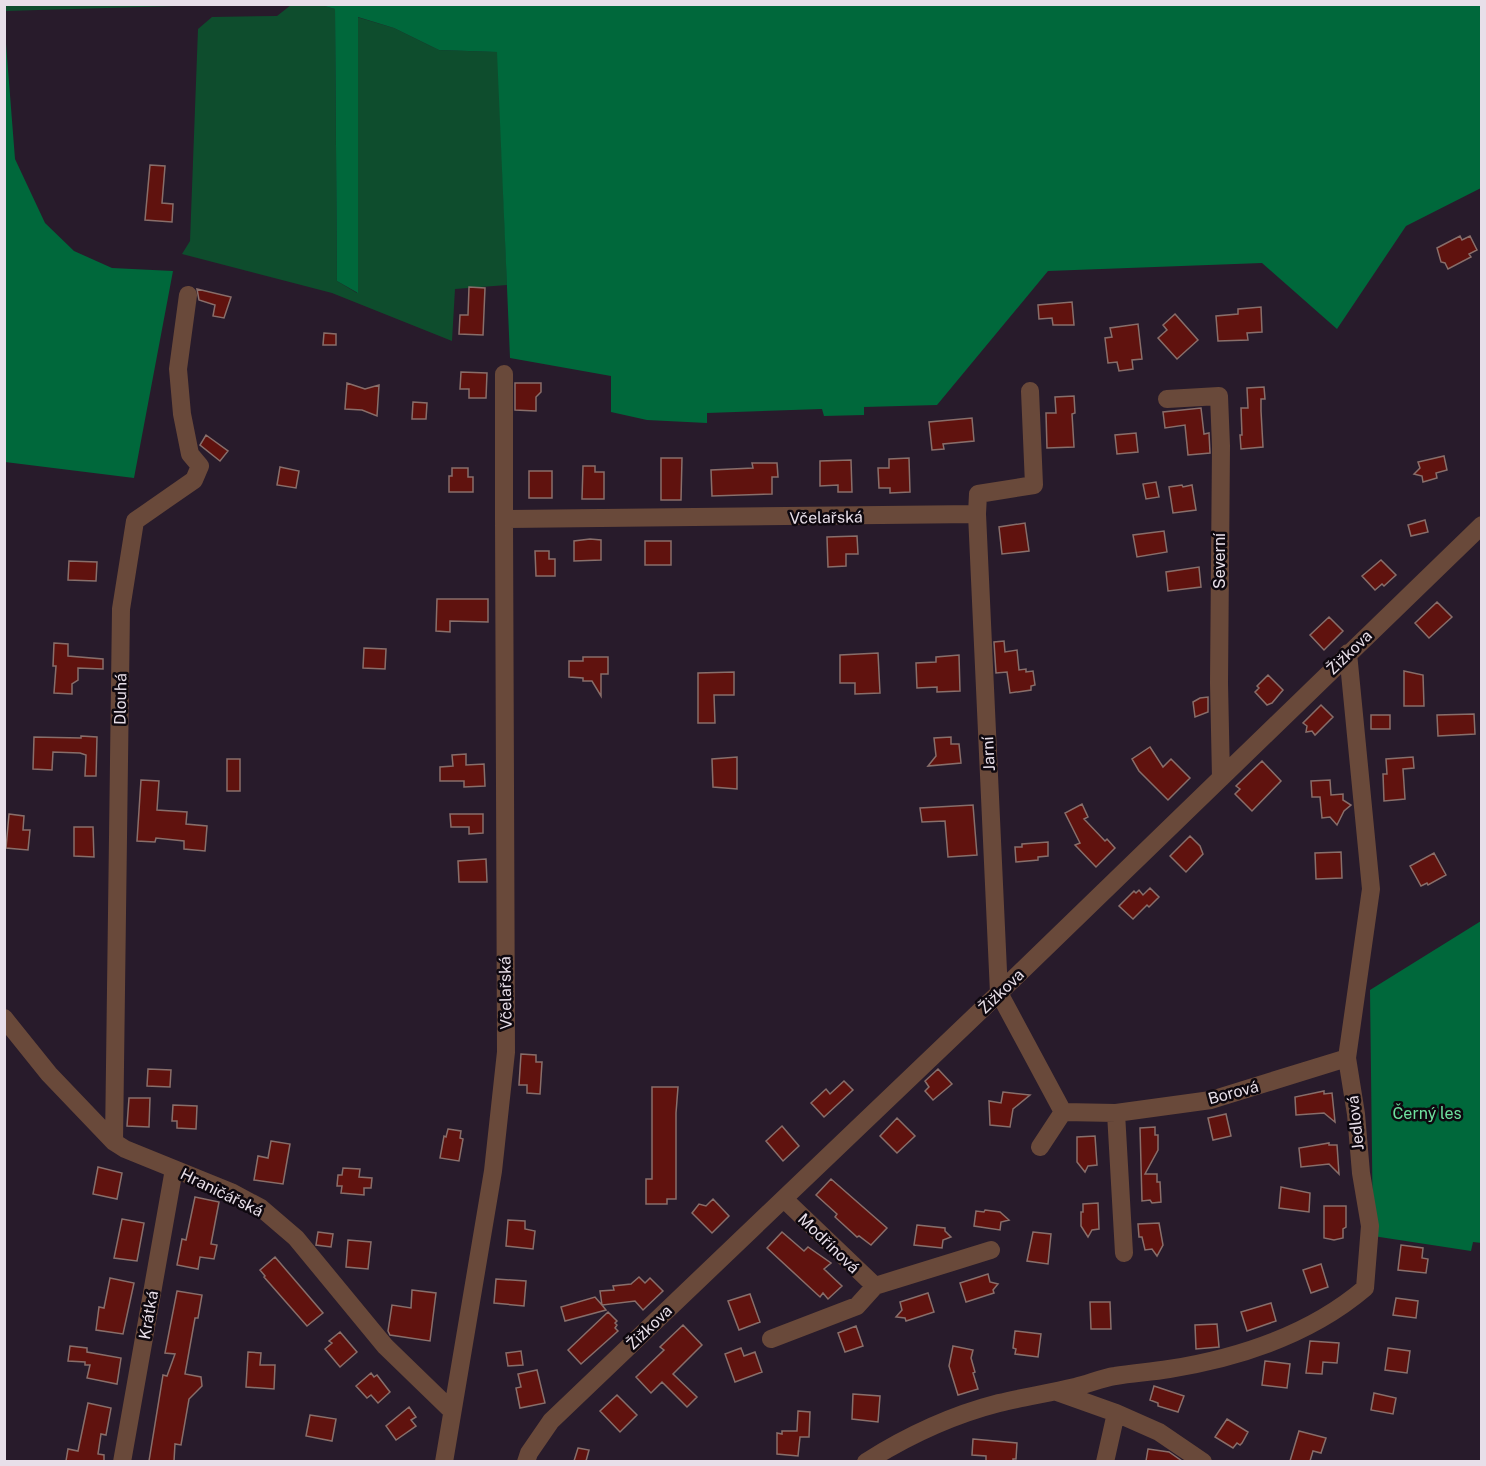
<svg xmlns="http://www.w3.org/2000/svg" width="1486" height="1466" viewBox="0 0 1486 1466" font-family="'Public Sans',sans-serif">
<rect width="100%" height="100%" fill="#281b2b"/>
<path fill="#0e4d2d" d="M5 4H210V5L5 11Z
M291 5H321L335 9 337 281 357 293V17L394 28 439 50 498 52 507 285 455 289 452 341 332 293 182 254 190 241 198 29 212 17 277 16Z"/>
<path fill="#00683b" d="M321 5H1481V188L1406 226 1337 329 1262 263 1048 271 937 405 864 407V415L824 416 822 409 707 413V423L647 420 611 412V376L510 358 497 52 439 50 394 28 358 17V293L337 281 335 9Z
M5 31 15 159 45 223 74 251 112 268 173 271 134 478 5 462Z
M1481 921 1482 1243 1473 1242 1471 1251 1373 1236 1370 990Z"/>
<path fill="#60120e" stroke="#886e6a" stroke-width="1.5" d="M150 165 165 166 162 203 173 204 172 222 145 220Z
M1460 236 1462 240 1470 236 1477 250 1469 254 1471 257 1448 269 1445 263 1441 262 1437 248Z
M469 287 485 288 483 335 459 334 460 315H468Z
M197 289 231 297 224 318 213 316 215 305 199 300Z
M1072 302 1074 325H1053L1052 318 1039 319 1038 305Z
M1261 307 1262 332 1247 333 1248 340 1218 341 1216 316 1238 314V309Z
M1175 314 1198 340 1177 359 1158 338 1167 330 1163 325Z
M1138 324 1142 359 1132 360 1133 369 1119 371 1117 362 1108 363 1105 338 1112 337 1110 328Z
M324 333 336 334V345H323Z
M461 372 487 373 486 398H469V389H460Z
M347 383 365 389 379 385 377 416 362 410 345 409Z
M515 383H541V392L536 397V411L515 410Z
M1264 387 1265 399H1261V411L1263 447 1241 449 1240 435H1242L1241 408H1248L1247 388Z
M1074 396 1075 413 1072 414 1074 447 1047 448 1046 413H1056L1055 397Z
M413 402 427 403 426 419H412Z
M1201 408 1204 434 1209 433 1210 453 1188 455 1185 425 1165 428 1163 412Z
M972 418 974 441 943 444 944 449 932 450 929 422Z
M1136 433 1138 452 1117 454 1115 435Z
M206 435 228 451 220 461 200 445Z
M1444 456 1447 470 1436 473 1437 478 1423 482 1422 476 1414 474 1420 468 1418 462Z
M661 458H682L681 500H661Z
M909 458 910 492 890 493V488H879L878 468H889V459Z
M851 460 852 492H838V485L820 486V461Z
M752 463H777L778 477H772V494L712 496 711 470 753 468Z
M583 466H595V472H604V499H582Z
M280 467 299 471 296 488 277 485Z
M452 468H468V477H473V492H449V476H452Z
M529 471H552V498H529Z
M1156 482 1159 497 1146 499 1143 484Z
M1182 485 1183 487 1192 485 1196 510 1173 513 1169 487Z
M1425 520 1428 532 1411 536 1408 525Z
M1025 523 1029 551 1002 554 999 527Z
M1164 531 1167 552 1137 557 1133 535Z
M857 536 858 554H846V566L828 567 827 537Z
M590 539 601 540V560L574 561V541Z
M645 541H671V565H645Z
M535 551H549V559H555V576H536Z
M1381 560 1396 575 1384 586 1382 584 1375 590 1362 576Z
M69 561 97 562 96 581 68 580Z
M1199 567 1201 587 1168 591 1166 572Z
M437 599H488V622L450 621V632L436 631Z
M1437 602 1452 617 1429 638 1415 623Z
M1329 617 1343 631 1324 650 1310 635Z
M1004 641 1005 652 1017 650 1019 670 1026 669V672L1033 671 1035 685 1031 686V690L1010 693 1007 672 996 673 994 642Z
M54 643 68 644V656L103 659V669L78 668V680L72 684V694L54 693 56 666H53Z
M364 648 386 649 385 669 363 668Z
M878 653 880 693 855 694V683H840V655Z
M959 655 960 691 937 692V687L917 688 916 663 936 662V657Z
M583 657H608V674H601V696L592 681H583V678L569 677V661H583Z
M1404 671 1423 675 1424 706H1404Z
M734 672V695H714L715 723H698V673Z
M1268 675 1283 690 1272 703 1267 705 1255 692 1259 688 1257 686Z
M1208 697V712L1195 717 1193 702 1200 698Z
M1321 705 1333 717 1315 735 1312 731 1306 732 1307 726 1303 723Z
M1474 714 1475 734 1438 736 1437 715Z
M1371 715H1390V729H1371Z
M81 736 97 737 96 776H85L86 755 80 753 53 752 52 770 33 769 34 737 81 738Z
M951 737V744H959L961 763 928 766 936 756 934 738Z
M1150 747 1163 767 1171 759 1190 778 1168 800 1139 771 1132 759Z
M466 754V765L484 764 485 786 464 787V781H440V767L453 766 452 755Z
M737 757V789L713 787 712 759Z
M1413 757 1414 768 1403 769 1405 799 1384 801 1383 774H1387L1386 759Z
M227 759H240V791H227Z
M1262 761 1281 781 1252 811 1235 794 1240 789 1236 786Z
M141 780 159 781 157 810 187 812 186 824 207 826 205 851 184 849V841L156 838 155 842 137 841Z
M1330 780 1331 795 1343 794V800L1351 805 1344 811 1337 825 1330 817 1322 818 1320 797H1312L1311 781Z
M1082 804 1088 817 1084 819 1105 841 1107 839 1115 848 1096 867 1075 845 1080 843 1065 813Z
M973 805 977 855 948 857 945 821 922 822 920 808Z
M9 814 24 816 23 830H30L28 850 6 848Z
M450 814H483V833L469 834V827H451Z
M74 827H93L94 857 74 856Z
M1190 836 1200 846 1203 854 1186 872 1170 856Z
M1048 842V856L1038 857V860L1016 862 1015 847H1022V844Z
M1341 852 1342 878 1316 879 1315 853Z
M1434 853 1446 875 1428 885 1427 883 1421 886 1410 866Z
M486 859 487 882H459L458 861Z
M1150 888 1159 897 1149 907 1147 905 1133 919 1119 906 1134 891 1136 893 1139 890 1143 895Z
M521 1054 536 1055V1062H542L540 1094 527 1093V1085H519Z
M148 1069 171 1070 170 1087 147 1086Z
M938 1069 952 1084 933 1100 925 1091 929 1087 925 1081Z
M844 1081 853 1090 824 1117 811 1103 826 1089 830 1094Z
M652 1087H678L676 1113V1199H667V1204H646V1179H652Z
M1324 1091V1094L1332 1093 1335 1122 1324 1113 1296 1115 1295 1097Z
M1003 1092 1030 1095 1013 1109 1010 1127 990 1125 989 1101 1001 1103Z
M129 1098H150L149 1127 127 1126Z
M173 1105 197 1106 196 1129 177 1128V1121H172Z
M1226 1114 1231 1136 1213 1140 1208 1118Z
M897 1118 915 1136 897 1153 880 1136Z
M782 1126 799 1146 783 1161 766 1141Z
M1155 1127V1135H1158V1150L1145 1174H1157V1182H1160L1161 1202 1152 1203 1150 1200 1142 1201 1140 1128Z
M448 1129 461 1131 460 1138 463 1139 459 1161 440 1158 444 1136 446 1137Z
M1095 1136 1097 1165 1088 1166 1085 1172 1077 1162V1137Z
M271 1141 290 1144 283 1184 254 1180 258 1156 268 1158Z
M1329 1143V1145H1337L1339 1174 1329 1164 1301 1167 1299 1148Z
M98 1167 122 1173 117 1199 93 1194Z
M343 1168 360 1169 359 1177 372 1178 371 1188H364V1195L341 1193 342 1186H337L338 1175H342Z
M831 1179 887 1228 871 1245 859 1236 857 1237 835 1217 837 1214 816 1195Z
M1281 1187 1310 1193 1309 1212 1279 1208Z
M195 1197 219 1202 211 1244 217 1245 214 1259 200 1257 198 1269 177 1265 182 1239 186 1240Z
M713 1199 729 1216 712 1233 692 1213 699 1204 706 1206Z
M1098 1203 1099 1229 1092 1230 1088 1237 1081 1226V1212H1083V1204Z
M1324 1206H1346V1227L1343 1229V1238L1334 1240 1324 1238Z
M985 1210 1000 1212 1009 1220 1001 1222 1000 1230 974 1226 976 1211 984 1212Z
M122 1219 144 1223 137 1261 114 1258Z
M508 1220 525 1221V1229L535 1231 533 1249 506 1246Z
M1159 1223 1163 1245 1157 1256 1152 1249 1145 1250 1142 1237H1139L1138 1224Z
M917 1225 945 1228V1231L951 1237 943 1240 942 1248 914 1245Z
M318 1232 333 1234 331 1247 316 1245Z
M782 1232 804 1251 808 1247 831 1263 824 1269 842 1286 828 1299 823 1293 820 1297 767 1248Z
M1033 1232 1051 1234 1048 1264 1027 1261Z
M348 1240 371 1242 368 1269 346 1267Z
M1401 1245 1423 1248 1422 1258 1428 1259 1426 1273 1398 1270Z
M275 1257 323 1313 307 1326 264 1277 265 1276 260 1270Z
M1321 1264 1328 1287 1311 1293 1303 1270Z
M988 1274 990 1282 998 1284 993 1290 994 1293 966 1302 960 1283Z
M639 1277 645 1283 650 1278 663 1291 643 1310 635 1301 602 1305 606 1310 565 1321 561 1307 595 1297 602 1305 600 1291 614 1290 613 1286 631 1284Z
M110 1278 134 1283 123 1334 96 1330 99 1307 104 1308Z
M496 1279 526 1281 524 1306 494 1303Z
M412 1290 436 1293 430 1341 390 1335 388 1331 392 1305 411 1308Z
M177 1291 202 1295 198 1318H195L185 1374 201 1377 202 1386 189 1399 181 1445 175 1444 174 1461H149L163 1375 167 1376 175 1354 165 1353Z
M928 1293 934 1312 906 1321 905 1318 896 1317 902 1310 900 1302Z
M750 1294 760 1322 739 1330 728 1301Z
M1396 1298 1418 1301 1416 1318 1393 1315Z
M1090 1302H1110L1111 1329H1091Z
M1271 1303 1276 1321 1247 1331 1241 1312Z
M608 1312 617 1321 615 1323 617 1325 615 1328 618 1331 581 1364 568 1350Z
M1217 1324 1219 1347 1196 1349 1195 1325Z
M683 1325 702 1345 673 1374 697 1397 687 1407 662 1382 651 1393 636 1377 664 1350 660 1347Z
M856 1326 863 1346 845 1352 838 1333Z
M1015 1331 1041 1334 1038 1357 1015 1354 1016 1349 1013 1348Z
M340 1332 357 1352 340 1367 325 1349 332 1343 329 1341Z
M1310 1341 1339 1343 1337 1363 1323 1362 1322 1374 1306 1373Z
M70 1346 87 1348V1352L121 1358 117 1384 87 1378 90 1365H85V1362L68 1361Z
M953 1346 973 1350 971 1358 975 1372 973 1373 978 1389 958 1395 949 1366Z
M741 1348 744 1356 755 1352 762 1372 735 1382 725 1354Z
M1388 1348 1410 1351 1407 1373 1385 1370Z
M521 1351 523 1365 508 1366 506 1353Z
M248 1352 261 1353 260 1365H275L274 1389 246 1387Z
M1265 1361 1290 1364 1287 1388 1262 1385Z
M537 1370 545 1403 520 1408 516 1388 521 1387 518 1374Z
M371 1373 374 1377 377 1375 390 1392 378 1403 371 1395 367 1398 356 1386Z
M1154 1386 1184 1396 1178 1412 1158 1406V1403L1150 1400Z
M1374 1393 1396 1398 1393 1414 1371 1410Z
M853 1394 880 1396 878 1422 852 1419Z
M617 1395 637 1415 620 1432 600 1411Z
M88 1403 111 1408 106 1435 101 1434 98 1454 104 1455V1461H66L68 1449 78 1451Z
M409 1407 416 1417 411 1420 416 1426 396 1440 386 1426Z
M798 1411 810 1412 809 1437H800L798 1456 777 1454V1433L782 1434V1431H797Z
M310 1415 336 1419 332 1441 306 1436Z
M1227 1419 1248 1432 1242 1443 1240 1445 1237 1443 1233 1448 1215 1437Z
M1299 1431 1326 1438 1321 1453 1313 1451 1310 1461H1290Z
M973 1439 1017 1443 1016 1459H1013V1461H986V1456L972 1455Z
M578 1448 589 1450 586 1461H574Z
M1148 1449 1169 1452 1182 1461H1146Z"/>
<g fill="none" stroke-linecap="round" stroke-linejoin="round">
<path stroke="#69493a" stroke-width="18" d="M504 374V519
M1030 391 1034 485 978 494 977 514 999 993 1063 1112 1116 1113 1211 1100 1347 1058
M1167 399 1219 396 1221 446 1219 683 1221 778
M4 1018 49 1074 114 1142 125 1149 231 1192 261 1208 296 1238 385 1346 451 1410
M1116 1113 1124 1253
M114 1142 121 609 135 521 194 480 200 466 190 454 182 414 178 369 188 295
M1040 1147 1063 1112
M875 1286 991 1250
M771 1339 857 1306 875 1286 784 1199
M1057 1392 1116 1413 1159 1432 1203 1462
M122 1462 174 1169
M444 1462 493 1171 506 1052 504 519 977 514
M526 1462 529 1453 551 1421 999 993 1482 525
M866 1462C907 1436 952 1415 999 1403 1024 1397 1050 1393 1075 1387 1089 1384 1101 1378 1115 1376 1133 1373 1151 1372 1169 1369 1238 1358 1311 1334 1365 1288L1370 1226 1361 1173 1356 1114 1347 1058 1371 889 1348 653
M1105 1462 1116 1413"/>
</g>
<g text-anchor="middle" stroke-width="5" stroke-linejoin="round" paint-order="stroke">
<g font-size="16" fill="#e8dfe9" stroke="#0e080f">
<text transform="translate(826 517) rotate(-1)" y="6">Včelařská</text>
<text transform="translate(1219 561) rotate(-90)" y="6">Severní</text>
<text transform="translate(1349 652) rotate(-44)" y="6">Žižkova</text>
<text transform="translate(120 699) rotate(-89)" y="6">Dlouhá</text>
<text transform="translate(988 754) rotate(-93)" y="6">Jarní</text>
<text transform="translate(1001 991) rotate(-44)" y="6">Žižkova</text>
<text transform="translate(505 993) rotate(-91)" y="6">Včelařská</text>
<text transform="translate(1233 1092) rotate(-15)" y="6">Borová</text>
<text transform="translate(1355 1123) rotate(-96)" y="6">Jedlová</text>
<text transform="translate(222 1192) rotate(26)" y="6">Hraničářská</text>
<text transform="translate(829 1243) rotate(44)" y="6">Modřínová</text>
<text transform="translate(148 1315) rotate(-80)" y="6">Krátká</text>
<text transform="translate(649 1327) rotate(-44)" y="6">Žižkova</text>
</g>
<g font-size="16" fill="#6ee09e" stroke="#0e080f">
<text x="1427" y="1119">Černý les</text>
</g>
</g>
<rect width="1486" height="1466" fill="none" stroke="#e8dfe9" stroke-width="12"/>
</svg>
